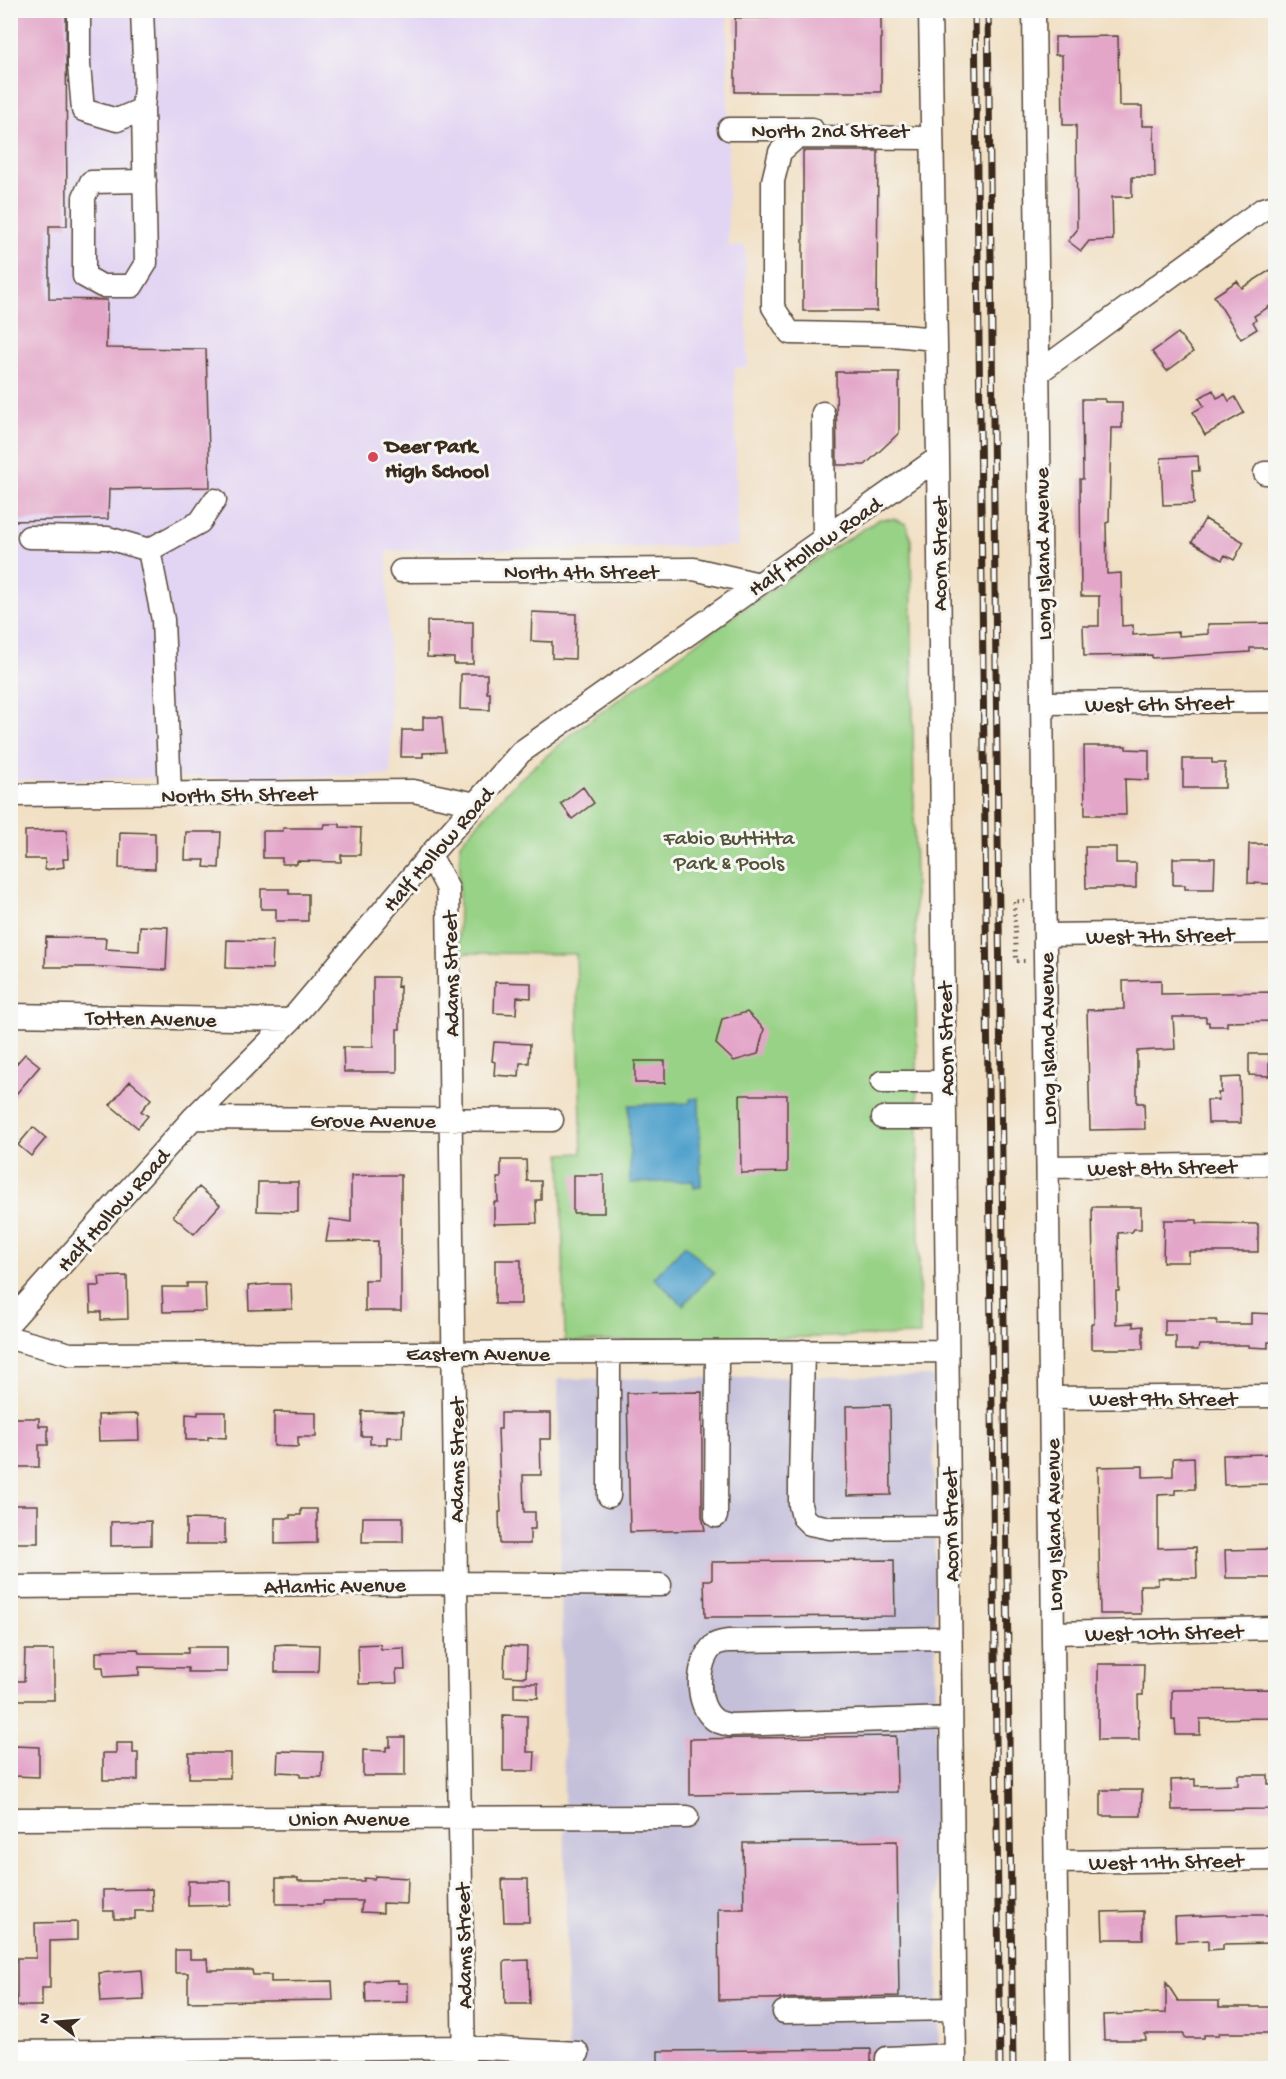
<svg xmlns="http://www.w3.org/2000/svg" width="1286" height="2079" viewBox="0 0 1286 2079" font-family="'Gochi Hand',sans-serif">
<rect width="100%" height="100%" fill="#f6f6f2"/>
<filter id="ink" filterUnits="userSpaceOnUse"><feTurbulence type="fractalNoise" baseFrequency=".0167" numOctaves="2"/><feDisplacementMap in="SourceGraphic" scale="12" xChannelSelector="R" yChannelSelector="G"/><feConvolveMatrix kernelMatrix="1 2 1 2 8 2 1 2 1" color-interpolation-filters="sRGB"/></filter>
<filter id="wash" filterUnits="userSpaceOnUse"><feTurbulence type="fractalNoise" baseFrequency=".008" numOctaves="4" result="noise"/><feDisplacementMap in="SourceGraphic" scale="24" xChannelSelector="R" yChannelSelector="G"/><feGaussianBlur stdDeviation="1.35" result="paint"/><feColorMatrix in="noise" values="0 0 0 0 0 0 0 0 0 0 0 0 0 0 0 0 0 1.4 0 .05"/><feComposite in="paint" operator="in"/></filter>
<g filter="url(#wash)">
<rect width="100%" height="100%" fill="#f1e0c4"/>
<path fill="#e2d4f3" d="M10 11H728V246H745L748 367 734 368 738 546 387 551 391 775 11 780Z"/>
<path fill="#c5c0da" d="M933 1376 939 2068H568L558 1379Z"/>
<path fill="#98d286" stroke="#6a7e52" stroke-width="1.5" d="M880 519H894L906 524 911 538 920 1335 565 1342 561 1154 582 1153 576 954 458 953 460 843 513 785 574 732 735 615 833 548Z"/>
<path fill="#53a3cd" stroke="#476676" stroke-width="1.5" d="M699 1098 701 1187 694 1188 693 1181 630 1183 629 1105 690 1103V1099Z
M685 1245 714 1273 683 1305 654 1278Z"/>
<g id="blocks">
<path fill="#e3a6c9" d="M10 10H66L67 226H49V299L107 300 106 348 206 349 210 487 109 489 108 519 10 521Z
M768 10H881V92H735V18H768Z
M1118 36 1119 106H1142V126H1154L1155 177H1132V197H1112L1113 240 1089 241 1081 251 1068 241 1077 230 1076 125H1063L1062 55H1055V37Z
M803 151H878L877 311H803Z
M1275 267V303L1254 316 1256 320 1253 322 1257 329 1241 339 1214 296 1237 281 1242 288Z
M1178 333 1193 352 1167 371 1152 352Z
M836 372H899V433L865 465H837Z
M1213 390 1217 398 1225 394 1229 401 1235 397 1244 413 1205 435 1193 412 1204 406 1199 398Z
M1082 399H1105V402H1122V428H1111L1109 522 1106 523 1107 574 1121 573 1122 626 1133 625V635L1179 632V636L1208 634V624L1275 623V648H1250V652L1152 658V655L1084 656 1083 626H1099V596H1081L1080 479H1083Z
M1198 456 1199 471H1192L1194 504 1163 505 1161 458Z
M1205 519 1244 542 1234 560 1225 555 1222 560 1192 542Z
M532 612 576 614 575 659 552 658V642L531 641Z
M427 621 473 622V664H454V658L427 657Z
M461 674H487V693H490V710L460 709Z
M423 717H442L445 752 423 753V757H401L402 730H423Z
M1084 746H1126V749L1149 750V780L1125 779 1126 815H1085Z
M1183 759H1212V763H1225V788H1183Z
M583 787 594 803 572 819 561 804Z
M325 824H340V827L361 828 360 855H341V862L297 861V864H282V858H263V831H283V828H324Z
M67 830 68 859H63L64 867 45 870V859H25V831Z
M120 832 155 833V869L119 868Z
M186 832H221L219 868 204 867 205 860H185Z
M1249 844H1269L1268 853 1275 854V884L1248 883Z
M1085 847H1116V863H1136V888H1086Z
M1173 858H1215L1214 889H1185V885H1173Z
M261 889H289V894H308V921H276V909H261Z
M140 926 168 927 166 970 105 967H45L46 937 106 938 105 949 139 951Z
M227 940 273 941 272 969 226 968Z
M373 977H398L397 987 400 986V1029H397V1072H344L343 1047H373Z
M1161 980V994L1275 992V1021L1227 1022V1026H1209V1022H1206V1017H1173L1175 1049 1137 1051V1103H1144L1145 1129 1090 1130 1087 1010 1124 1009 1123 981Z
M495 982 531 983V998L517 997 516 1014 494 1013Z
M747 1012 764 1029 758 1054 734 1061 716 1044 722 1019Z
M494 1042 530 1044 529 1063H520L519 1077 494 1075 495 1062 492 1061Z
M25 1054 40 1066 10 1101V1071Z
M1249 1054H1269V1076L1249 1075Z
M635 1061H665V1083H635Z
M1240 1077 1241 1123H1208L1207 1100H1219L1218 1093H1221V1078Z
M130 1081 151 1099 141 1111 148 1116 138 1128 110 1105Z
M740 1095H787V1172L741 1173Z
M33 1127 46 1138 31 1156 18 1145Z
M501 1160H526L527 1181H541V1200H536L537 1223 494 1224V1202H498L497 1178H501Z
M375 1175H401V1311H365V1280H378V1241L326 1242 330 1219 351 1222V1176Z
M573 1175H604V1213H573Z
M258 1182H298V1212L257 1211Z
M199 1187 220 1205 194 1234 173 1216Z
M1092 1207H1141V1229H1134L1132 1232 1118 1233 1119 1291H1116V1324L1133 1323V1327L1143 1326V1349H1091V1324H1094Z
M1164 1220H1197V1223L1258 1224V1252H1189V1262H1163Z
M495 1260H521V1304H495Z
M127 1276 128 1319 101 1320V1312H91L90 1286H100L99 1277Z
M187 1283H205L206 1311 163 1312 162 1287H187Z
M271 1284H291L292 1309 249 1310 248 1286Z
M1251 1313 1275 1314V1342H1268V1348L1249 1347V1345H1199L1198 1350H1176V1336H1165V1320H1217V1324H1251Z
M702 1392V1516L705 1530 630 1532 627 1393Z
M890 1405 891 1495 847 1496 846 1406Z
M362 1411 403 1412 402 1437H387V1444H370V1436H361Z
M198 1412H226V1438L208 1437V1440H186V1414L198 1415Z
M274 1412 316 1413V1437H298V1447L274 1446Z
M501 1413H551V1439H540L541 1475H523L524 1512H535V1529H530V1544H500L499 1512H501L498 1429H501Z
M138 1414 139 1440 99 1441 98 1415Z
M11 1418H39V1426H48V1445H39V1467H11Z
M1269 1454 1270 1484 1224 1485 1223 1455Z
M1194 1457 1195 1489 1175 1490V1494L1158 1495V1548L1196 1547 1197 1578H1158V1585H1140L1141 1614H1100L1098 1467 1143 1466V1477L1173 1476V1458Z
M12 1505H38V1543H12Z
M301 1509H317V1543L275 1544V1518H290V1515H301Z
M363 1517H403V1542H362Z
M186 1519 225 1520V1544H186Z
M151 1521V1545L111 1546V1522Z
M1273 1549 1274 1578H1226L1225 1550Z
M894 1560 895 1616 705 1617 704 1580H712V1562Z
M286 1644 319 1645 318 1672H275V1645Z
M380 1644 381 1649 404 1648 405 1670H396L397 1683 359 1684 358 1645Z
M505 1646 527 1647 526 1677 504 1676Z
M188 1647H227V1672H188V1668L139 1667V1675L104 1677 103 1667H96V1652H103V1650L138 1649 139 1653H188Z
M25 1650H54V1700H11V1681H24Z
M1098 1664H1144L1143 1695H1138L1139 1740H1098Z
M514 1683H538V1698L514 1697Z
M1275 1689V1718L1200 1719V1735H1176L1175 1719 1172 1720V1690Z
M503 1715 527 1716V1752H535L534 1771H503Z
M896 1736 897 1792 690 1795V1739Z
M390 1737H405V1776H363V1750L386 1751V1747H390Z
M116 1743H133V1753H138V1780H103V1753H116Z
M14 1746 39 1747V1777L13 1776Z
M278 1751 323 1752 322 1777H300V1773L277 1772Z
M189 1753H230V1778H189Z
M1238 1775H1268V1784H1275V1809L1172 1810 1171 1780 1195 1779V1786L1238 1785Z
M1101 1790H1142L1141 1816H1101Z
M897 1841 899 1996 719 2000 718 1909H744L743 1843Z
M375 1876 408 1878 407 1904 383 1903V1913L361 1912 362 1901H323V1904H276V1878H298V1881H364V1878L374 1879Z
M502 1879H528L529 1922H504Z
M188 1881H231V1905L188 1906Z
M152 1889 153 1911H135V1919H114V1911H103V1890Z
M1143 1911V1939H1103L1102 1912Z
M1222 1915H1275V1943L1223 1944V1949L1208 1950V1940L1176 1942 1175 1917Z
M77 1922V1940L50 1941V1988H42V2006H17V1958H36L35 1923Z
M175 1950H190V1959H207L208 1970H252L253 1975H271V1982L332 1981 333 2000 188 2002V1973H175Z
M529 1960 530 2004H505L504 1961Z
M142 1970 144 2000 101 2002 99 1973Z
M398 1980V1983H408V2002L366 2003 365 1981Z
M1166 1982 1178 2001H1219V2007H1275V2033H1219V2035H1204V2038H1184V2034H1145L1146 2040H1104L1103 2015 1166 2013Z
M871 2049V2068H658V2051Z"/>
</g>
</g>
<g filter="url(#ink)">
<use href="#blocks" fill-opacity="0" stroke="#564537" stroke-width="1.5"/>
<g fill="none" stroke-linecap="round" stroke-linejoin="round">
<g stroke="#564537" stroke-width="25">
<path id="minor" d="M79 10V65L83 110 117 120 143 109 145 86 142 10
M930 10 938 458 955 2068
M1034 10 1058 2068
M143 109 146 263 132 286H102L84 276V197L91 182 145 181
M729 129H812
M931 138 797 137 780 152 773 181V307L790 333 893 335 935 339
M1039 372 1263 209 1276 206
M823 413 824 539
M1265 473H1276
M29 537 108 538 149 550 163 620 170 793
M149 550 200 522 215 500
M401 571 694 569 759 584
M1042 703 1276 701
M10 795 413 791 476 804
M430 855 448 889 456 1583 464 2068
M1045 935 1276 932
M10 1015 291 1020
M882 1082H944
M193 1118 552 1120
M883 1118H944
M1048 1167 1276 1164
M10 1322 193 1118 291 1020 430 855 521 752 938 458
M10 1338 70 1354 947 1351
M803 1351 800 1481V1505L803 1517 810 1524 830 1528 949 1527
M1050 1398 1276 1396
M609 1496V1352
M716 1516 717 1352
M10 1587 456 1583 660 1585
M1053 1633 1276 1628
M950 1638 728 1641C723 1642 718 1642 714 1645 696 1661 694 1705 715 1720 719 1723 724 1723 729 1725L951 1718
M10 1819 687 1817
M1056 1862 1276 1859
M784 2012 954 2009
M10 2052 464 2047 578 2053
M887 2068V2058L955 2055"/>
</g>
<path stroke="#564537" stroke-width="4" stroke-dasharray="1.5 4.5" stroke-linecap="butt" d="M1025 902 1014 901 1016 961H1025"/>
<use href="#minor" stroke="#fff" stroke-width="22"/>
<g stroke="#3b2a1e" stroke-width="7">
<path id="rail" d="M975 10 1000 2068
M988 10 1013 2068"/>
</g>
<use href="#rail" stroke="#f6f6f2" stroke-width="4.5" stroke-dasharray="14" stroke-linecap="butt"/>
</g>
</g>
<circle fill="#d1495b" stroke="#f6f6f2" stroke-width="2" cx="373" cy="457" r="6"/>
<g text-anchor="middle" stroke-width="6" stroke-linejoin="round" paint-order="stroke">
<g font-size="22" fill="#3b2a1e" stroke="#f6f6f2">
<text x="830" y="137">North 2nd Street</text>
<text transform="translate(814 545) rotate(-35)" y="8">Half Hollow Road</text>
<text transform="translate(938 554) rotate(-90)" y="8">Acorn Street</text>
<text transform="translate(1041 554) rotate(-91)" y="8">Long Island Avenue</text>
<text x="581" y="578">North 4th Street</text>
<text transform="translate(1159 702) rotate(-1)" y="8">West 6th Street</text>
<text transform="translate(239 793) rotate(-1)" y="8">North 5th Street</text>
<text transform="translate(437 848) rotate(-49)" y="8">Half Hollow Road</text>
<text transform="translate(1160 934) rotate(-1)" y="8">West 7th Street</text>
<text transform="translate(449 974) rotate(-91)" y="8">Adams Street</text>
<text transform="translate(151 1017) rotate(1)" y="8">Totten Avenue</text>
<text transform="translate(944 1039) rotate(-91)" y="8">Acorn Street</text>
<text transform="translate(1046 1039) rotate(-91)" y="8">Long Island Avenue</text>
<text x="373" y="1127">Grove Avenue</text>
<text transform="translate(1162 1166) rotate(-1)" y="8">West 8th Street</text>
<text transform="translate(112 1209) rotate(-48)" y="8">Half Hollow Road</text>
<text x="478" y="1360">Eastern Avenue</text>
<text x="1163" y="1405">West 9th Street</text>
<text transform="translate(455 1460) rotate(-90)" y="8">Adams Street</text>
<text transform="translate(949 1525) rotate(-91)" y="8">Acorn Street</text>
<text transform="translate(1052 1525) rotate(-91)" y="8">Long Island Avenue</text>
<text transform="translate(335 1584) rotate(-1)" y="8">Atlantic Avenue</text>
<text transform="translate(1164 1631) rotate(-1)" y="8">West 10th Street</text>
<text x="349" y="1825">Union Avenue</text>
<text transform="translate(1166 1860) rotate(-1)" y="8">West 11th Street</text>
<text transform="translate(462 1946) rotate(-91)" y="8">Adams Street</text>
</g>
<g font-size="22" font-weight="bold" fill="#3b2a1e" stroke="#f6f6f2" text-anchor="start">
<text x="385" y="452">Deer Park<tspan x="385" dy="25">High School</tspan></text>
</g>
<g font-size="22" fill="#525438" stroke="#f6f6f2">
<text x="729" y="844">Fabio Buttitta<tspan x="729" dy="25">Park &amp; Pools</tspan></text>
</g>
</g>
<rect width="1286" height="2079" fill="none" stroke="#f6f6f2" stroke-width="36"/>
<g transform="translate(57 2022) rotate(286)" stroke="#f6f6f2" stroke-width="4.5" paint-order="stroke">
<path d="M0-4.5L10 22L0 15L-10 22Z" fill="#3b2a1e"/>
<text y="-9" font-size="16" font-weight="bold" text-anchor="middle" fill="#3b2a1e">N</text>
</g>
</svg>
